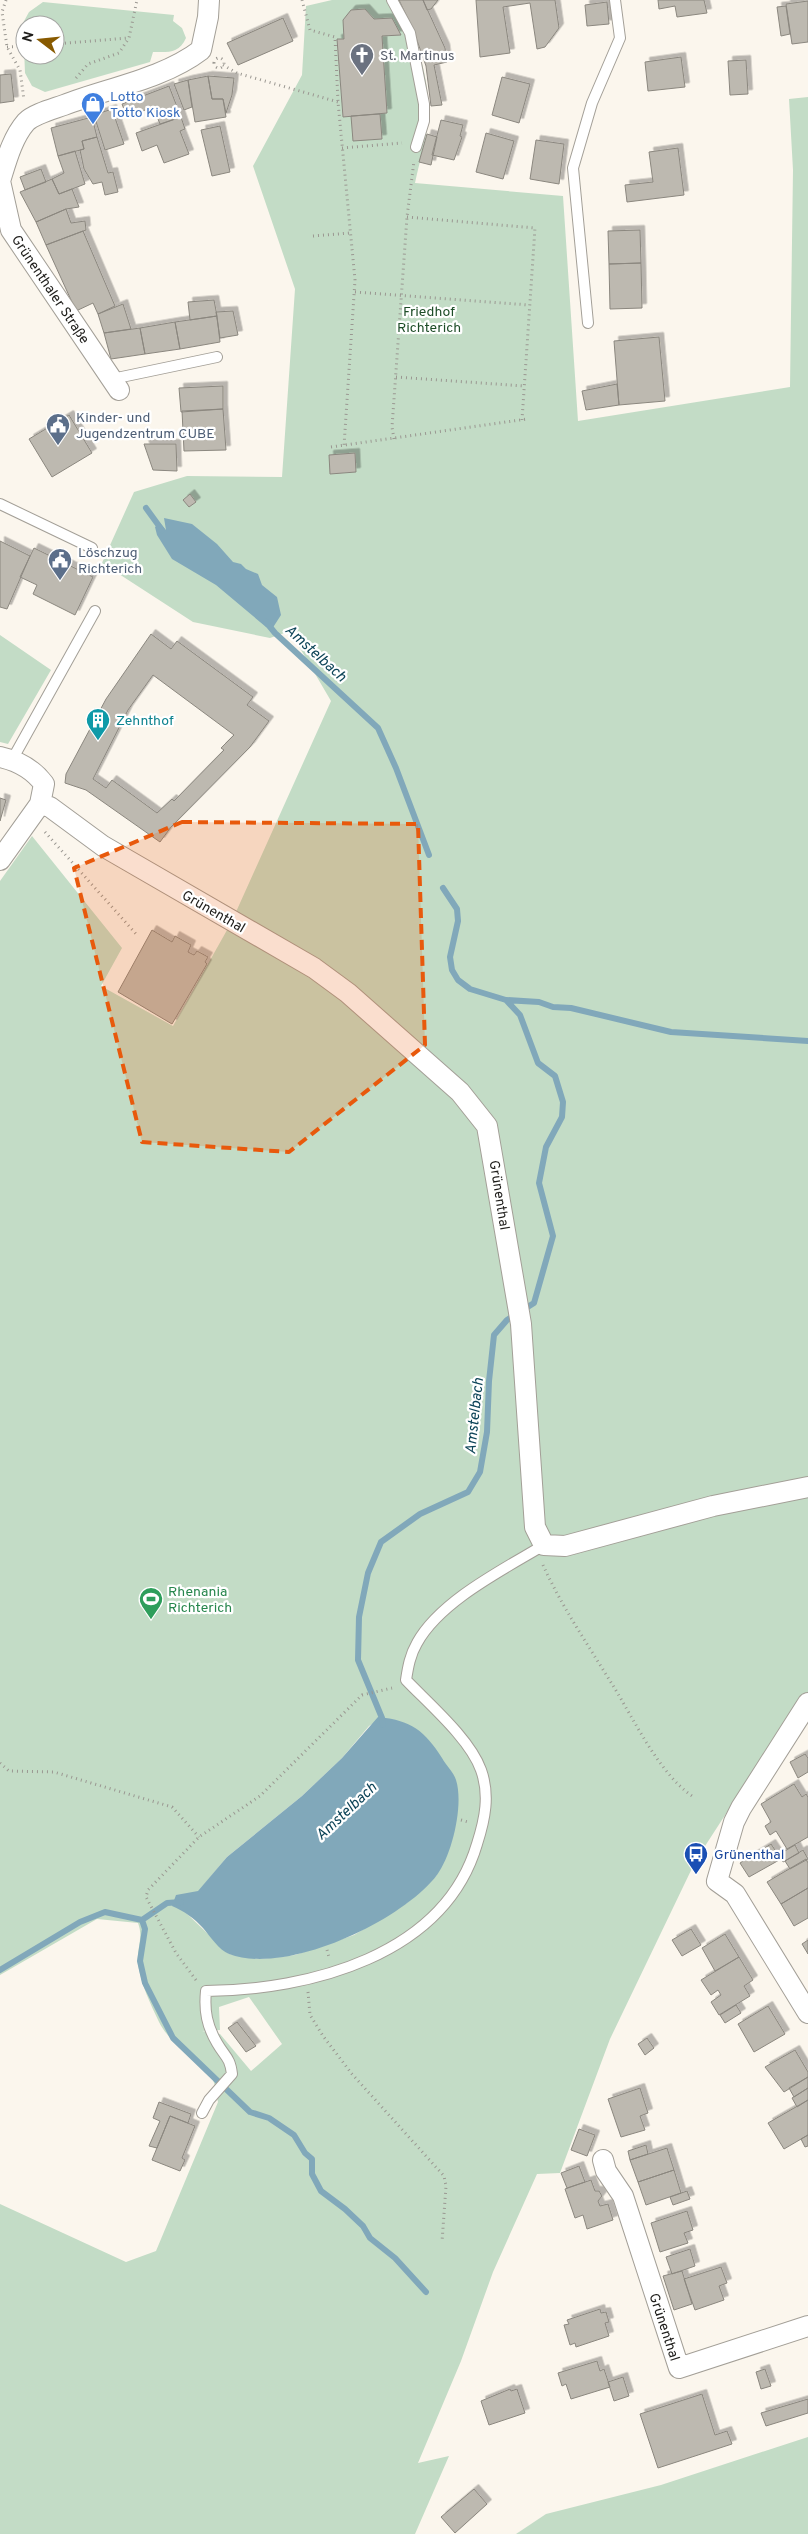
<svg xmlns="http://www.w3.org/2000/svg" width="808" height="2534" viewBox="0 0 808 2534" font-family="Overpass,sans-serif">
<defs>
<filter id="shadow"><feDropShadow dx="4.5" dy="-4.5" stdDeviation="0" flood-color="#0004"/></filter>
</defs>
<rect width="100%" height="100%" fill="#fbf6ed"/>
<path fill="#c3dcc6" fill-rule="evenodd" d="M332 0H398C415 37 432 80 428 122 426 142 419 163 415 183L563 196 578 421 790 387 793 170 789 99 808 97V1721H786L696 1860 610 2039 560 2173 537 2174 493 2272 461 2361 418 2463 449 2456 415 2534H0V2204L126 2262 156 2251 218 2102C216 2095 216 2083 211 2077 196 2056 171 2046 159 2022 150 2003 141 1984 138 1964 136 1950 144 1938 138 1923L97 1919 0 1975V881L32 836 122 948 101 986 173 1026 231 923 331 701 290 631 270 638 193 622 102 563 134 492 187 476 282 477 295 289 253 166 302 75 306 6ZM382 1718 396 1720 437 1875 407 1903 354 1935 295 1955 261 1959 229 1954 183 1910 227 1857 302 1796 342 1758 369 1726ZM249 1997 282 2044 251 2071 220 2034 202 2031 220 2030 219 2007Z
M43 2 174 15 173 21 182 28 186 38C179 54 168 52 153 52L150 62 45 92 32 86 25 73 23 23 29 12ZM25 25H55V55H25Z
M0 635 51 670 8 744 0 742Z
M808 2437V2534H516L546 2514 661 2485Z"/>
<path fill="#81a8ba" d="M164 518 192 524 217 544 233 562 241 564 246 569 258 574 262 585 277 597 281 615 272 629 266 627 216 585 172 559 157 535 155 527 160 523 166 530Z
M378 1717C411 1720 425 1731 442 1758 446 1765 454 1773 456 1780 464 1805 452 1855 437 1875 402 1921 286 1976 229 1954 219 1950 210 1936 203 1928 194 1918 184 1911 172 1906L176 1895 198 1891 227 1857 302 1796 342 1758Z"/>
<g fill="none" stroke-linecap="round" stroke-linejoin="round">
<path stroke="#81a8ba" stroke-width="6" d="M146 508 162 530
M266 622 275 633 378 728 396 768 429 855
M506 1000 539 1002 553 1007 571 1008 671 1032 808 1041
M383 1725 382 1718 358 1660 359 1617 368 1573 381 1542 420 1514 468 1492 480 1472 487 1432 489 1381 494 1335 507 1320 534 1303 553 1236 539 1183 546 1147 562 1117 563 1102 555 1076 538 1063 520 1015 506 1000 470 989 458 980 452 970 450 957 458 921 457 909 443 888
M142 1920 145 1929 140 1961 145 1983 173 2038 250 2112 269 2118 294 2135 305 2153 312 2159V2174L321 2191 345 2209 363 2226 370 2238 395 2258 426 2292
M0 1970 80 1922 105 1912 142 1920 167 1903 181 1902"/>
</g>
<path fill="#bdb9b0" stroke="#8b877f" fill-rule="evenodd" filter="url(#shadow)" d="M399 0H423L445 48 447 62 434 65 442 105 431 106 426 66 414 32Z
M423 0H438L431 9 427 10Z
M476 0H555L559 28 545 47 537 49 530 3 503 7 510 53 480 57Z
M658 0H704L707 13 677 17 675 6 659 9Z
M808 1V42L792 44 786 4Z
M607 2 609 24 587 26 585 5Z
M786 6 790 34 781 36 777 7Z
M365 9 374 19 392 18 401 35 382 36 387 113 343 117 337 39H344L343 20 351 10Z
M283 18 293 41 238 65 227 43Z
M681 57 685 87 648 91 645 62Z
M746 60 748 94 730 95 728 61Z
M11 74 14 101 0 103V75Z
M208 76 234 78 232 95 226 113 223 99H212Z
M208 76 212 99H223L226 117 195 122 188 80Z
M502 77 530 84 519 123 492 115Z
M188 80 192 107 184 110 174 84Z
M169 86 181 117 160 124 153 107 127 117 122 104Z
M112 109 124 144 105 150 94 115Z
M380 114 382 139 353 141 351 116Z
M92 117 97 137 82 141 84 149 58 156 51 128Z
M181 117 185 129 180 131 189 154 164 163 157 145 142 151 136 133Z
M441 120 463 125 460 136 462 137 454 160 432 155Z
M220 126 230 172 212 176 201 130Z
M486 133 514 141 503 179 476 172Z
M427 134 437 137 431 165 419 162Z
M97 137 108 173 113 172 118 192 105 195 102 182 93 184 84 169 80 150 84 149 82 141Z
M536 140 564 144 559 184 530 179Z
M678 148 684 195 627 202 625 185 653 182 649 152Z
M75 151 85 184 59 194 52 179 64 173 58 156Z
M41 169 46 182 25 190 20 177Z
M52 179 59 194 72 189 79 207 66 209 36 222 20 192Z
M66 209 71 223 85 221 86 230 46 245 36 222Z
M640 230 641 263 609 264 608 231Z
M83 231 115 306 98 314 93 303 76 311 46 245Z
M641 263 642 308 610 309 609 264Z
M214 300 217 316 190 320 188 302Z
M123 304 131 329 104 333 98 314Z
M233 311 238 335 220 338 216 312Z
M217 316 220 342 180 349 175 322Z
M175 322 180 349 145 354 140 328Z
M140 328 145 354 111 359 104 333Z
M659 337 665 401 619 405 614 341Z
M617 384 619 405 586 410 582 391Z
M223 386V409L181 412 179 388Z
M223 409 226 450 184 451 182 411Z
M69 415 92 453 52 477 29 439Z
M144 444H176L177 471 153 470Z
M355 453 356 472 330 474 329 455Z
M190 494 196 502 189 507 183 500Z
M0 541 30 556 7 609 0 607Z
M34 548 93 577 75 615 33 594 37 585 20 577Z
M151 634 171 649 177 641 253 697 247 705 269 721 250 747 171 827 160 842 86 790 65 783 66 774 106 699ZM153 675 234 735 221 748 224 750 174 801 172 799 157 813 112 780 106 788 93 779 128 710Z
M0 798 6 800 0 821Z
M152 930 172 942 175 936 191 945 188 952 194 955 197 951 208 957 205 962 207 964 172 1024 118 992Z
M805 1754 808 1758V1772L798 1778 790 1762Z
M794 1784 802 1797 806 1794 808 1797V1837L787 1849 776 1831 770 1835 765 1826 771 1822 761 1804Z
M771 1844 781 1859 749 1877 740 1863Z
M795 1845 799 1853 783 1862 778 1855Z
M803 1850 808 1859 790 1869 785 1861Z
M806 1859 808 1863V1888L781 1904 767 1882Z
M808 1888V1918L794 1926 781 1904Z
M691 1929 701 1945 682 1956 672 1940Z
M725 1934 739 1957 715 1971 702 1948Z
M808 1940V1954L802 1944Z
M739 1957 753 1980 744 1986 750 1996 719 2015 711 2002 721 1995 718 1990 711 1995 701 1980Z
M736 2005 741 2013 725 2023 720 2015Z
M768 2006 785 2034 754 2052 738 2024Z
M237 2022 256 2046 246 2052 228 2028Z
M647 2038 654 2048 645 2055 638 2044Z
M795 2050 808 2072V2077L784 2092 765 2067Z
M808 2077V2088L794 2097 789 2088Z
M640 2088 648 2113 640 2116 645 2130 621 2137 608 2099Z
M808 2088V2100L797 2107 792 2098Z
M808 2100V2135L784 2149 768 2123Z
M159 2102 191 2114 188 2123 170 2116 157 2148 149 2146 160 2121 153 2118Z
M170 2116 195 2126 182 2158 185 2160 180 2171 152 2160Z
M579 2129 595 2135 587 2156 571 2150Z
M808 2135V2146L805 2147 801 2139Z
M646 2145 648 2154 630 2160 628 2151Z
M667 2148 674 2170 638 2182 630 2160Z
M579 2166 585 2182 567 2188 561 2173Z
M674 2170 681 2193 646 2205 638 2182Z
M591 2180 595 2191H599L602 2196 598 2201 600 2206 608 2204 613 2220 587 2229 583 2215 575 2218 565 2189Z
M687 2191 690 2199 673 2205 670 2197Z
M687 2211 693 2230 684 2233 688 2243 660 2252 651 2223Z
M690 2249 695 2266 672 2274 666 2257Z
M721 2267 727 2283 719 2286 724 2300 695 2310 684 2279Z
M682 2271 692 2304 674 2310 663 2276Z
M600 2309 601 2313 606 2312 609 2322 605 2323 609 2336 576 2347 575 2343 570 2345 564 2325 569 2324 567 2320Z
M597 2361 600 2371 604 2369 610 2387 571 2399 566 2384 562 2386 558 2373Z
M765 2369 771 2386 761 2389 756 2372Z
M623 2377 629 2396 614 2401 608 2382Z
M510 2389 511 2391 517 2389 525 2413 489 2425 481 2401Z
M702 2394 715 2435 727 2431 732 2444 658 2468 640 2414Z
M808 2399V2413L766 2426 761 2413Z
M474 2489 487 2504 455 2533 441 2517Z"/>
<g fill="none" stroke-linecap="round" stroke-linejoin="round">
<g stroke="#a39f97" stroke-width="12">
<path id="service" d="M392 0 410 33 424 104V121L416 147
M588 323 573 168 592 103 620 38 615 0
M112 379 217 357
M0 504 92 548
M12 760 95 611
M202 2113 209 2100 232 2074C230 2057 225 2057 217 2043 207 2026 204 2011 206 1991 309 1990 444 1956 477 1844 485 1819 490 1795 481 1770 470 1739 429 1704 406 1680 408 1667 410 1655 417 1643 440 1601 504 1569 544 1545"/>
</g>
<g stroke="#a39f97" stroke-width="22">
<path id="minor" d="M0 181C6 162 12 138 26 122 34 114 53 109 64 105 108 88 163 79 201 50L208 17 209 0
M0 181 11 230 119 390
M0 757C18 761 33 769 44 784L40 804 0 860
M40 804 50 807 103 846 314 968 348 993 460 1092 487 1126 521 1324 535 1527 544 1545 565 1546 713 1506 808 1487
M808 1703 741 1808 734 1822 717 1881 735 1894 808 2013
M603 2160 606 2171 623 2196 679 2368 808 2326"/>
</g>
<path stroke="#9a9791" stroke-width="3" stroke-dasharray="1 4" stroke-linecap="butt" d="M6 0 2 12 7 47 20 70 24 100
M302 0 310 30 335 37 338 102 355 280 344 446
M55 44 128 38
M7 47 25 46
M214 63a5 5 0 1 1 10 0a5 5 0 1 1-10 0Z
M223 65 237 73 338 102
M76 78 88 64 119 53 129 38 137 0
M342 148 402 143
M407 217 535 228 522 420
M313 236 350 233
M355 292 529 305
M396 377 524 386
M394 439 392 427 407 217 414 161
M331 447 527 419
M45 832 137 935
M543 1565C562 1607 588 1645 612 1684 634 1719 660 1776 695 1798
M0 1763 9 1771 54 1772 172 1807 199 1837
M461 1820 468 1822
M327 1950 329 1957
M196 1980 176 1953 146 1897 148 1890 199 1837 260 1796 362 1695 392 1688
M308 1992 310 2015 323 2036 352 2074 444 2176 446 2186 442 2242"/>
<use href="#service" stroke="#fff" stroke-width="10"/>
<use href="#minor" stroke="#fff" stroke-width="20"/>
</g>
<path fill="#e8590c" fill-opacity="0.2" stroke="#e8590c" stroke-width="4" stroke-dasharray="10 6" stroke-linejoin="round" d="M182 822 418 824 425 1045 289 1152 142 1142 74 868Z"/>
<defs>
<g id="church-pin" transform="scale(1.25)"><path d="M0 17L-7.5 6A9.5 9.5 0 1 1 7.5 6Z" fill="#6b7280" stroke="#fff"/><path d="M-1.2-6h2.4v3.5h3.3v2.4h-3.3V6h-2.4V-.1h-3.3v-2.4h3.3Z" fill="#fff"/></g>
<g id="shop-pin" transform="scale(1.25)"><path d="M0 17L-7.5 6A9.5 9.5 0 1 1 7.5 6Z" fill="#3f7fe0" stroke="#fff"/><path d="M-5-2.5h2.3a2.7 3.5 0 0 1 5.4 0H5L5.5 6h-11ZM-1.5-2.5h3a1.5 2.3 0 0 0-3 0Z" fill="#fff"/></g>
<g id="civic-pin" transform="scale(1.25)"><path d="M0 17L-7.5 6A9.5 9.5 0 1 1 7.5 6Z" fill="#5c6f8a" stroke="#fff"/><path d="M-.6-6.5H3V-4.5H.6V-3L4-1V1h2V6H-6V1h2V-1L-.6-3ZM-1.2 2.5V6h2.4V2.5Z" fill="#fff"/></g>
<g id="building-pin" transform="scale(1.25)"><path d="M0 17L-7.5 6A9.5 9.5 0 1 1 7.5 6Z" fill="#0f9aa8" stroke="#fff"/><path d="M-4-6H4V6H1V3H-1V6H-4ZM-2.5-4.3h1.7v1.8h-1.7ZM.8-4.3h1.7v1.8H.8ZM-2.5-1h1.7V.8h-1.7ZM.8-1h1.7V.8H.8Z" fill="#fff"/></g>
<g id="stadium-pin" transform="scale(1.25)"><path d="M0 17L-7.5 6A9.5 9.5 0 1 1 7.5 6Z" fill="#2e9e5b" stroke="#fff"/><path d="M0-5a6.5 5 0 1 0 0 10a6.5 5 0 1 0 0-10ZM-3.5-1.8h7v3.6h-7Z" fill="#fff"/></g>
<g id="bus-pin" transform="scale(1.25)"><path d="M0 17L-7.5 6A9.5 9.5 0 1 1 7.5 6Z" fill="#1a4fb4" stroke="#fff"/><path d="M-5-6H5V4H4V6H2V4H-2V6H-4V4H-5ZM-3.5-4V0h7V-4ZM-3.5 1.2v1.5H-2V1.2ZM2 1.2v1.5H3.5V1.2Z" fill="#fff"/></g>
</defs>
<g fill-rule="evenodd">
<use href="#church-pin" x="362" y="55"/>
<use href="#shop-pin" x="93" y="104"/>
<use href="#civic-pin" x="58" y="425"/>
<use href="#civic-pin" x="60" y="560"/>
<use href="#building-pin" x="98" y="720"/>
<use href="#stadium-pin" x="151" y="1599"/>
<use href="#bus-pin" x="696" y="1854"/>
</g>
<g text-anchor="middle" stroke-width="4.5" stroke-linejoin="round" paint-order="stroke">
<g font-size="14" fill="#5b616d" stroke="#fff" text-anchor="start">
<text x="380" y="60">St. Martinus</text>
</g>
<g font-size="14" fill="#366cbe" stroke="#fff" text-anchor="start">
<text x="110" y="101">Lotto<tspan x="110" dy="16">Totto Kiosk</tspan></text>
</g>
<g font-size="14" fill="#1e1d1a" stroke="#fff">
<text transform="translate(51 289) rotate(56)" y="5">Grünenthaler Straße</text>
<text transform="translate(214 911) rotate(30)" y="5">Grünenthal</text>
<text transform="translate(500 1195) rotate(81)" y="5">Grünenthal</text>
<text transform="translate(665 2327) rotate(72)" y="5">Grünenthal</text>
</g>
<g font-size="14" fill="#1e4d28" stroke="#fff">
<text x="429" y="316">Friedhof<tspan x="429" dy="16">Richterich</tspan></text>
</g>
<g font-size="14" fill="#4e5e75" stroke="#fff" text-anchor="start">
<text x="76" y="422">Kinder- und<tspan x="76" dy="16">Jugendzentrum CUBE</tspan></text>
<text x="78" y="557">Löschzug<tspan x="78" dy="16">Richterich</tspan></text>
</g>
<g font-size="14" fill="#0d838f" stroke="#fff" text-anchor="start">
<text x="116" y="725">Zehnthof</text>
</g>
<g font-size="14" fill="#27864d" stroke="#fff" text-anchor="start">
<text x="168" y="1596">Rhenania<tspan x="168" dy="16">Richterich</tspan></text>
</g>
<g font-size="14" fill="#164399" stroke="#fff" text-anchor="start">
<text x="714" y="1859">Grünenthal</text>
</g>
<g font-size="15" font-style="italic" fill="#0d4458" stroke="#fff">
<text transform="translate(316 653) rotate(42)" y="5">Amstelbach</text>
<text transform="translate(474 1416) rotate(-84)" y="5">Amstelbach</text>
<text transform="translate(346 1811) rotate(-43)" y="5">Amstelbach</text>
</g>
</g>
<g transform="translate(40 40) rotate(286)"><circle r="24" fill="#ffffff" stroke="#a5a5a3"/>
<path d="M0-4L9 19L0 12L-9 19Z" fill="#885a00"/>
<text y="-8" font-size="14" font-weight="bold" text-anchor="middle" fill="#1e1d1a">N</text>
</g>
</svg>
